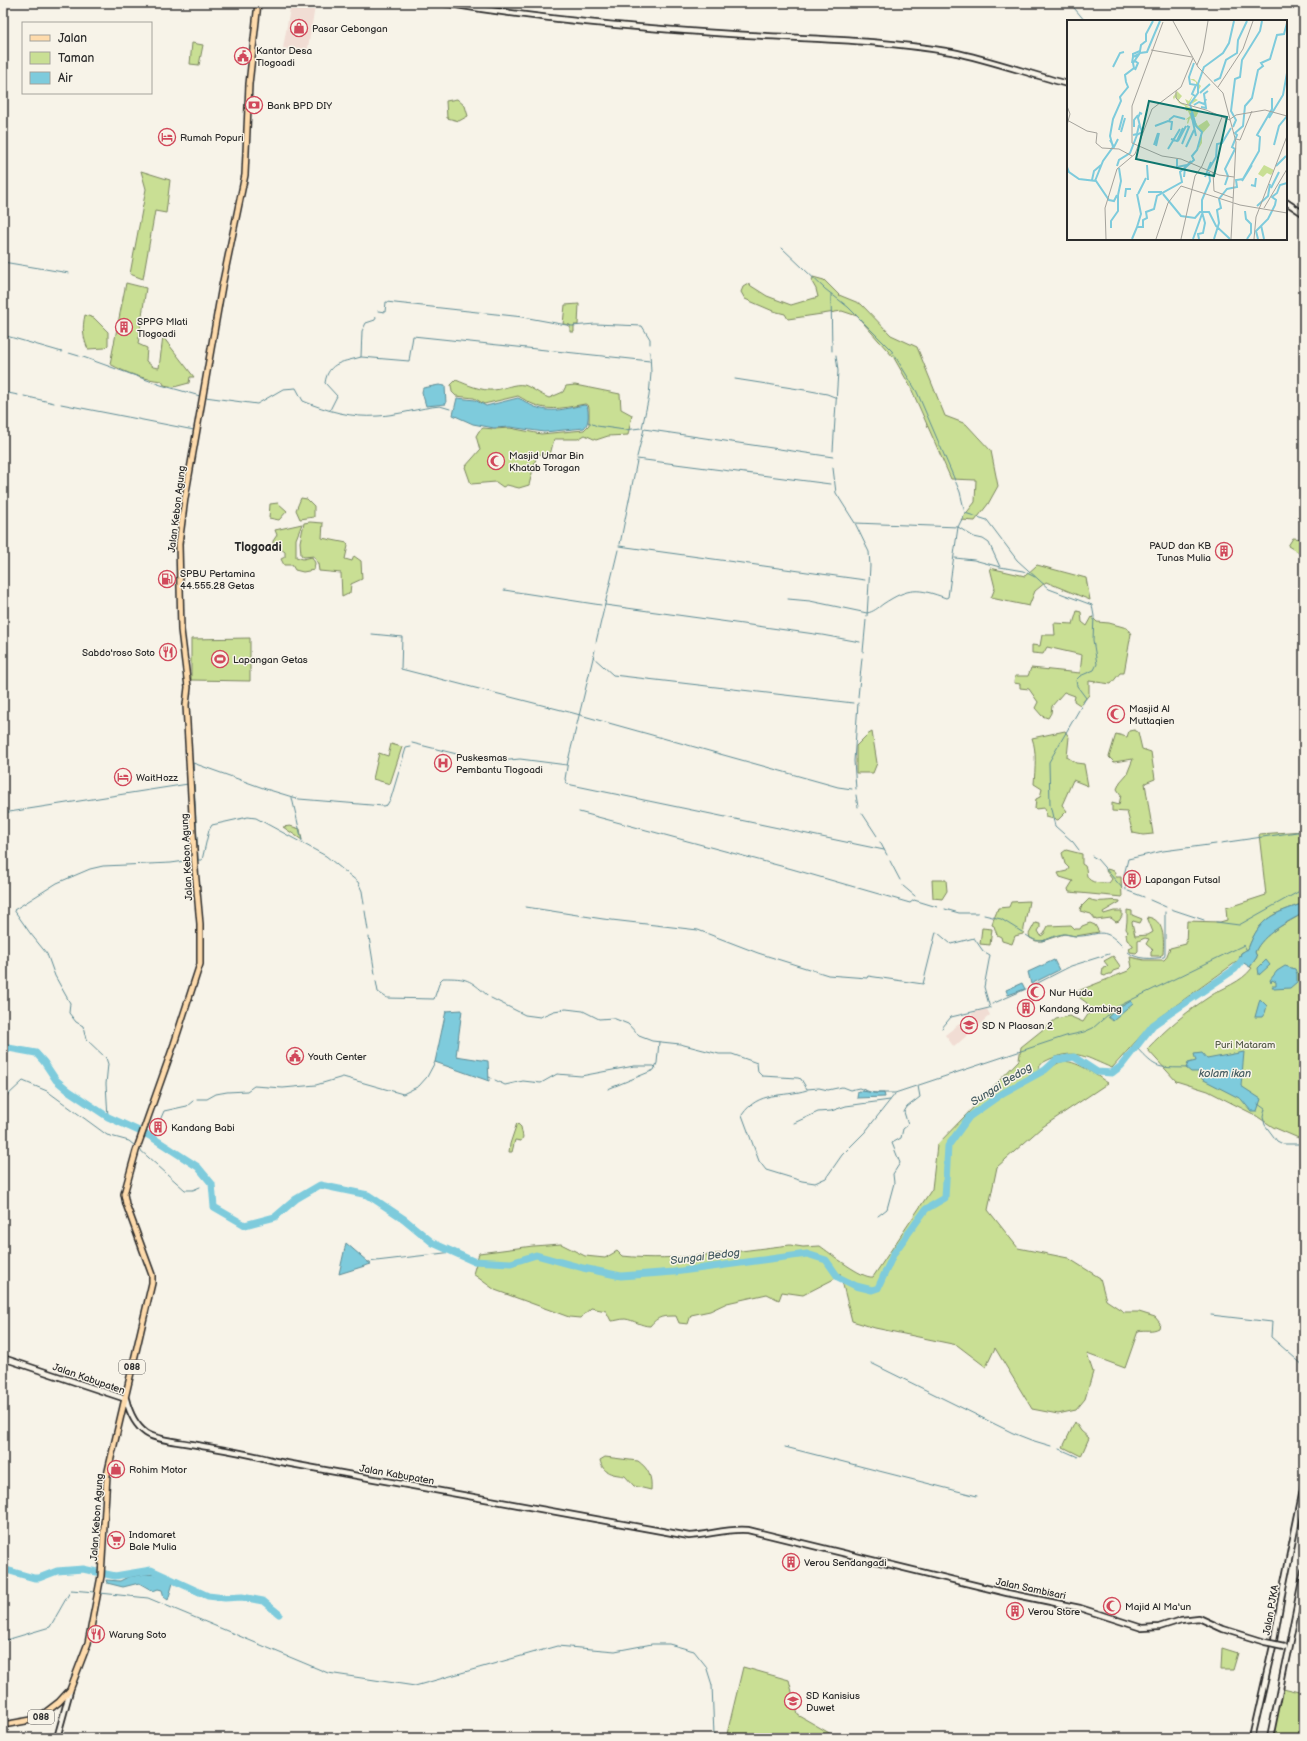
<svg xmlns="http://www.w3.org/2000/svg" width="1307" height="1741" viewBox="0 0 1307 1741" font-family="'Balsamiq Sans',sans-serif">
<rect width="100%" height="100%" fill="#f7f3e8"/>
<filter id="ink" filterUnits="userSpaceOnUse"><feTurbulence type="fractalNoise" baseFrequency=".025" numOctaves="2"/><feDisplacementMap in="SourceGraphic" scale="8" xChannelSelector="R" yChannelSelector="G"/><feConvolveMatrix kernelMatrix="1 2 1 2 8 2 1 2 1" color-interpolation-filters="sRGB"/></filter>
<g filter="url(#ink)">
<path fill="#f1ddd4" d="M291 3H326V8L315 7 307 53 283 48Z
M987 1009 990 1015 954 1047 945 1035 976 1011Z"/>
<path fill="#c9df94" stroke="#7a8560" d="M192 43 203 45 199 65 190 64Z
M457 99 465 106 468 116 459 121 447 118 446 101Z
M141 171 170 180 166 213 155 211 143 279 130 274 146 189Z
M813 277 824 280 839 295 861 304 891 335 917 347 945 416 966 424 991 451 998 486 988 504 975 521 961 520 975 502 976 480 951 479 910 386 894 358 857 316 842 311 788 319 785 314 773 311 745 299 741 292 743 287 748 284 767 296 791 305 818 297 816 289 812 282Z
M126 283 146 288 138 344 147 348 146 361 153 367 159 368 163 337 194 377H190L189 383 174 387 164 385 162 381C143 379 128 374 110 364Z
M579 304 578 325H574V332H570V325L563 324 565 305Z
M85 315 94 318 108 332V345L105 348 88 349C83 338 82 328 85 315Z
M456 380C468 385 481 391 494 390 505 389 514 383 524 385 529 386 541 395 549 398L563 392 566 386 575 385 620 394 621 409 632 415 628 435 608 436 596 440 585 435 578 439H554L550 455 537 454 529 485 519 488 507 485 503 487 496 482 471 484 465 467 480 450 476 436 479 431 483 428 494 429 510 428 541 434 584 430 589 425V408L588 405 585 404C568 407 551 412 535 405 529 403 524 399 518 396L484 404 474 398 456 396 452 392 451 385Z
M301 498 307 499 314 506V517L300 519 296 510Z
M278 503 287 511 279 520 269 518 270 504Z
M310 522 323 523 322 538 347 543 348 546 345 559 352 561 354 556 361 561 362 579 351 584 350 593 342 597 341 573 319 571 318 564 314 556 304 557 301 555 300 542 304 523Z
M302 524 296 539V557L303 559 312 557 315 563 314 570 303 572 295 570 292 565H284L281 559 285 557V552L281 549 273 548V541L277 535 275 530Z
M1293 538 1304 539V554H1301L1288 546Z
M1037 565 1086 578 1090 600 1046 582 1035 591 1029 606 991 598 995 588 990 568 1025 576Z
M1077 611 1081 612 1082 622 1087 626 1092 617 1097 622 1109 623 1127 628 1131 634 1124 673H1120L1111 684 1089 681V695L1080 705 1074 701 1075 696 1064 692 1052 706 1051 713 1048 718 1042 716 1035 708 1038 702 1029 689 1020 688V684L1014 683 1015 676H1028L1031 668 1080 673 1082 655 1047 647 1043 654 1032 653V645L1040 646 1042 635H1055L1054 623 1073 624Z
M250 638V681L191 680V639Z
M1134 730 1138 732 1142 749 1151 752 1155 779 1145 783 1153 834 1143 835 1133 833 1127 812 1112 811V803L1119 805 1121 795 1117 789 1120 782 1127 774 1133 759 1114 762 1109 757 1116 734 1127 737 1129 731Z
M1065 731 1069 737 1067 757 1076 763 1084 764 1088 786 1073 780 1062 805 1067 811 1058 820 1046 817 1045 808 1035 809 1036 799 1040 797 1042 789 1034 784C1035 769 1037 752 1032 738Z
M872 732 877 763 873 773H856V746L867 735Z
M391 744 402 747 390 784 373 779 379 753 388 756Z
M290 826 300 829 302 840 283 827Z
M1304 831V903C1274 914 1260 916 1248 949L1241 953 1239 960 1154 1021 1112 1068C1087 1058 1076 1048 1050 1059 1044 1062 1040 1063 1039 1069L1043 1074C1048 1070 1055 1064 1061 1062 1074 1058 1097 1076 1108 1083L1041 1128 997 1167 988 1210 1018 1248 1068 1258 1100 1278 1106 1300 1124 1312H1139L1155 1317 1160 1323 1159 1328C1152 1332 1145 1329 1138 1331L1125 1368 1087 1354 1093 1372 1085 1399 1076 1410 1058 1414 1032 1409 995 1348 986 1367 957 1345 875 1328 852 1321 840 1273 836 1278 803 1295 782 1292 779 1300 767 1294 727 1303 710 1311 691 1315 688 1324 679 1323 676 1316C663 1316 658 1316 650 1326 641 1326 634 1320 625 1319 620 1319 616 1321 611 1321L606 1311 591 1308 580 1318 569 1317 495 1290 473 1274 479 1253 533 1246 561 1244 585 1256 605 1258 617 1251 622 1256C677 1262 735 1251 790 1245L803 1247 820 1246C830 1253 862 1279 873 1277L932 1189 937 1145 1019 1060 1021 1047 1056 1019 1069 1016 1083 1022 1089 1013 1087 1003 1080 998 1078 991 1128 971 1132 967 1130 957 1144 960H1164L1166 958 1170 948 1186 944 1187 921 1220 922 1227 920 1226 908 1266 895 1259 834Z
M1066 850 1082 854V864L1085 866C1087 869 1086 873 1087 876 1090 884 1102 883 1109 883L1112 879 1106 871 1107 869 1114 871 1116 877H1121L1122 897 1069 892 1068 889 1073 881 1060 877 1058 873 1067 871 1069 868 1065 864 1062 853Z
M946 880 947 891 942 899 933 898 932 880Z
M1089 899C1098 904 1110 899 1120 901V902L1103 912 1104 914 1114 911H1122V916L1119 921 1116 922 1111 918 1096 920 1091 914 1080 911 1081 907Z
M1029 901 1023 934 1015 936 1012 944 1002 941 1001 937 997 935 994 926 992 925C993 919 996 915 998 908L1009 907 1011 902Z
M1127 910 1132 911V915L1142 919 1140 923 1133 921 1132 922 1135 936 1148 935 1153 932 1147 917C1165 919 1164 940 1163 954L1160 956H1151V952L1153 950 1146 944 1149 939 1145 938 1138 941V951L1136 953 1130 952 1129 948 1133 946V945L1127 940 1126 934 1128 932 1126 929 1127 921Z
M1304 913 1303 1140 1273 1127 1255 1115 1208 1091 1176 1081 1147 1049C1166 1029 1186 1012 1209 997 1223 987 1241 983 1252 968L1250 967 1257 957 1255 952C1263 933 1287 923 1304 913Z
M1035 923 1040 924V928L1038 931 1041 936 1044 934 1048 926 1071 925 1075 929H1080L1082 926 1090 923 1095 925 1099 932 1076 936 1064 934 1042 941H1036L1030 938 1029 934Z
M982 928 992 929 990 945 980 944Z
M1113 956 1120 966 1119 969 1113 971 1111 974H1108L1105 976 1102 975 1103 967 1108 966 1104 961Z
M517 1123 521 1127 523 1137 521 1141 515 1140 512 1152H509L510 1144Z
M1075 1422 1081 1431 1089 1438 1081 1456 1063 1447Z
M605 1457 638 1461C649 1469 652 1477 651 1490L634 1486 625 1476C612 1474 603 1474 600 1460Z
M1222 1648 1238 1653 1233 1670H1221Z
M743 1667 789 1680 798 1715 838 1738H726Z
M1279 1687 1304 1693V1738H1269Z"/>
<path fill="#7ecbdc" stroke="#5d8b95" d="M439 385 445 386 446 404 426 406 422 392 423 388Z
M457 398 475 400 486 406 518 398C524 400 529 405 535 407 554 414 566 408 584 405L587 406C589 413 589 424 584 428L544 432 510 427 494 428 473 424 453 415Z
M1304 903V913C1287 922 1263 934 1255 952L1257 957 1250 967 1239 960 1241 953 1248 949C1260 916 1274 914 1304 903Z
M1054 960 1059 970 1031 984 1028 972Z
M1266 960 1270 965 1259 975 1258 968Z
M1285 966 1295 969 1297 974V982L1290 988 1274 989 1272 986H1276V982L1272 980 1271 983 1270 980 1277 971Z
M1022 983 1025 989 1008 995 1006 990Z
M1260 999 1267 1006 1265 1013 1262 1017H1255Z
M1131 1001 1133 1004 1113 1021 1108 1017 1117 1009Z
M462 1010 456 1056 488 1061 489 1081 435 1062 446 1011Z
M1244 1052 1241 1086 1261 1099 1257 1111H1251L1241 1099 1202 1079V1072H1191L1186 1068 1188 1063 1196 1061 1194 1054 1202 1053 1207 1059Z
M858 1091C868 1091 874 1094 884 1093L885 1097 857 1098Z
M346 1243 368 1262 371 1264 339 1274Z
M146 1574 159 1575 173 1583 168 1600 164 1597 162 1590 158 1589 153 1591 139 1583 123 1587 107 1583 106 1580 120 1581 128 1577Z"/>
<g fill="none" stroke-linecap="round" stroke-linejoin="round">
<path stroke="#5d8b95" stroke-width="1" d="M1070 3 1085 21
M782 248 825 289 848 307 892 351 917 392 960 492 965 513 958 527 948 597 946 598C918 588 909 587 883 604 878 608 873 612 867 613L810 601 788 599
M3 262 69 273
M831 294 832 351
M378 311 385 312 386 302 523 317 572 326 595 324 642 326 650 339V344
M3 335 62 352
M69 353 79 356
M83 357 161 385 200 396
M361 357 409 361 413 336 650 361
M735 379 805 390 827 394 837 398
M3 392 18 395
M24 396 54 403
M205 397 257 404 283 389 296 388 303 401C327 411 352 418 378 416 399 415 419 408 440 406L450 409
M61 404 194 430
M330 410 337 396 325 383C328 361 345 362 361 357L362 331 366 323 375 320 376 317
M588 422 597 426 625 430 641 428
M642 428 649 396 651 373 650 352
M644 429 833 457
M833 451 838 371 836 355
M637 457 644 429
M637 459 830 484
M833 468 836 493 855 523
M965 513 987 520 1017 560 1049 589 1092 605 1094 616 1093 640 1097 664 1094 670 1080 676 1076 680 1077 686 1086 698 1049 762 1050 805 1055 826 1073 842 1079 850
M620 544 637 461
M619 546 865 580
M1000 567 1023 571 1035 577
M504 590 601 605
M605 605 822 635 860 642
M867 616 870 566 869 552 855 523 958 527 974 537 983 539 989 543 1000 567 974 560 955 558
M372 634 402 637 401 669 573 713 838 787 852 789
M596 642 618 550
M595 650 568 761 565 779 567 784 884 850
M863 652 866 620
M593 657 613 675 853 703
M858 697 862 658
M412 743 477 759 500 761 520 759 567 765
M856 789 854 761 858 703
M856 795 858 807
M292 798 302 841
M579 812 792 869 910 903 914 900 937 907
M3 813 188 784
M862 813 877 836
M880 842 887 855
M1221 843 1304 831
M1092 856 1097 859 1123 889
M198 859 193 763 266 789 299 799 383 806 387 805 391 798 406 748 411 747
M197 860H202L209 830 212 825 248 817 256 818 326 856 358 882 362 891 364 904
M890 861 900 880
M903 886 915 896
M1126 890 1124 875 1128 859 1163 851 1216 844
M1128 891 1144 897
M1150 900 1166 907
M526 907 603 919 698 930 758 953 828 975 867 978 868 976 923 984 936 932
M945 909 959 913H978
M1171 909 1204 920
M365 911 368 930
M984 915 1001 919 1022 932
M1216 922 1239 925 1298 892 1304 890
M938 933 951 944 974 938 983 951 990 955 984 987 990 1008
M1026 935C1044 948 1046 936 1064 934 1068 934 1072 936 1076 936 1098 937 1102 924 1122 946
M369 937 375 974
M1128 952C1136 960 1153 959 1164 957L1165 955V912
M376 981 378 992 387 998 434 999 440 981 443 978C467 978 469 979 487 995
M1032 986 1071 966 1109 954
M491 998 525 1015 540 1017 554 1011 566 1009 583 1011 599 1019 613 1018 628 1024 639 1036 652 1041 680 1044 719 1054H732L757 1063 758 1072 762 1076 798 1078 801 1079 807 1089 819 1088 828 1090 842 1087 850 1090 859 1088 873 1093H895L1066 1036 1084 1032 1093 1028 1117 1007 1129 1001 1244 945 1247 951
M992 1004 1026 989
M942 1028 951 1017 989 1008
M1136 1047C1158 1071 1157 1067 1188 1068
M489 1077 491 1078
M495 1080 505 1085 523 1081 541 1083 557 1074 581 1076 634 1066H654L656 1068
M608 1089 654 1070 657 1063 659 1042
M807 1090C782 1098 759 1090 742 1115L759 1161 766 1170 802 1181 815 1183 826 1178 842 1155 865 1132 895 1094
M3 1096H7L23 1081 47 1091 107 1135 129 1141 135 1146
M197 1099H207L216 1094 227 1092 247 1091 254 1086 283 1088 316 1085 343 1077 403 1094 419 1086 427 1077 435 1062
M1258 1104 1265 1109 1263 1117 1265 1125 1277 1141 1283 1144H1304
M108 1117 106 1084 108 1064 106 1058 86 1039 83 1026 76 1022 69 1013 70 1003 55 976 47 954 30 933 14 910 57 883 90 869 103 866 171 863 192 860
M794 1123 818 1112 831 1111 846 1106 890 1100
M150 1136 157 1127 164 1111 187 1106 193 1101
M139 1149 185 1190H193L200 1187
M878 1216 887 1209 894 1183 893 1174 900 1163 892 1143 901 1138 903 1129 908 1125 904 1112 907 1107 920 1097 918 1086
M368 1262 453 1252
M1211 1315 1272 1322 1271 1337 1304 1366
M871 1363 1013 1433 1031 1440 1051 1446
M785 1447 977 1496
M1060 1449 1078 1457
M100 1593 148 1598 328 1673 415 1686 557 1646 615 1651 652 1644H669L694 1651 706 1666 712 1685 714 1735 716 1738
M3 1641 50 1627 71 1590 95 1592"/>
<path stroke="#7ecbdc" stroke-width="7" d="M3 1047 36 1053 44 1062 56 1080 69 1091 108 1117 150 1136 198 1167 212 1184 214 1207 245 1225 275 1217 296 1199 320 1185 368 1195 404 1219 433 1243 473 1261 511 1263 536 1255 583 1268 621 1276 674 1272 807 1254 826 1260 838 1277 856 1286 872 1290 878 1288 894 1253 926 1209 945 1198 948 1146 969 1117 1003 1093 1045 1070 1056 1060 1074 1057 1097 1072 1112 1073 1121 1066 1153 1025 1235 969 1247 954
M3 1569 34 1578H39L57 1571 83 1569 115 1576 151 1570 208 1596 225 1598 242 1597 263 1601 279 1614"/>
<g stroke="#2b2b2b" stroke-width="8">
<path id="secondary" d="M444 3C539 19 635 28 731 34 805 39 879 39 952 52 991 60 1029 74 1068 84
M1286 202 1304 214
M3 1358 126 1399C129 1411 135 1425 146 1433 156 1440 179 1442 191 1444 219 1449 248 1453 275 1461L689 1536C709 1535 728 1528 748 1530L1007 1593 1080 1608 1142 1628 1159 1627 1181 1620 1199 1618 1223 1629 1265 1642
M57 1738 70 1691
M1252 1738 1273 1646 1283 1588 1304 1485
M1270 1738 1304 1571"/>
</g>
<g stroke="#2b2b2b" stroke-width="8">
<path id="primary" d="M3 1725 37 1719 59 1702 70 1690 88 1643 101 1576 107 1475 152 1283V1275L126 1204 124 1194 136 1151 174 1044 200 964V924L195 869 186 705 188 687 181 630 179 544 185 498 222 286 245 175 249 84 258 3"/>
</g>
<use href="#secondary" stroke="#f7f3e8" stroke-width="4.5"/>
<use href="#primary" stroke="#fedbac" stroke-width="5"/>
<g stroke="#2b2b2b" stroke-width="8" stroke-linecap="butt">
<path id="secondary-bridge" d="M1265 1642 1284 1646"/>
</g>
<use href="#secondary-bridge" stroke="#f7f3e8" stroke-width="4.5"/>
</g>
</g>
<defs>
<g id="shop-ring" transform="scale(0.9)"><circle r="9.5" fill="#f7f3e8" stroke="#d1495b" stroke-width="1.5"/><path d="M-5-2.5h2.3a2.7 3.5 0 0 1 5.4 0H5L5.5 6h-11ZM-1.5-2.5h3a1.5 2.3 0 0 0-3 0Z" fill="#d1495b"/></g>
<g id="civic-ring" transform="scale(0.9)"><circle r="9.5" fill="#f7f3e8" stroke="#d1495b" stroke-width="1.5"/><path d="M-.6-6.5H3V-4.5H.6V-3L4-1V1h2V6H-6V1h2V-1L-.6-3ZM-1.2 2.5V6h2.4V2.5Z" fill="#d1495b"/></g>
<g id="bank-ring" transform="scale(0.9)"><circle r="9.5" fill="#f7f3e8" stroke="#d1495b" stroke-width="1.5"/><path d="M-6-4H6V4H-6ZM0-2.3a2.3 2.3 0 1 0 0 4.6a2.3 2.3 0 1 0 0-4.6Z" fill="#d1495b"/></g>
<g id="hotel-ring" transform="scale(0.9)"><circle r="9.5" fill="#f7f3e8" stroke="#d1495b" stroke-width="1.5"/><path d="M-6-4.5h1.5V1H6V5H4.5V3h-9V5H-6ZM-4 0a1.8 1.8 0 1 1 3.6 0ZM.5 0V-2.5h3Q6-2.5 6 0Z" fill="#d1495b"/></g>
<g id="building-ring" transform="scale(0.9)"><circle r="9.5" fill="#f7f3e8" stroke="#d1495b" stroke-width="1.5"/><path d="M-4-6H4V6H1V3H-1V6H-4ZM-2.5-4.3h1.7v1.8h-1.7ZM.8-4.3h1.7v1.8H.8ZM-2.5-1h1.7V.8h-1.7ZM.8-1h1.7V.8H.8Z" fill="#d1495b"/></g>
<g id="mosque-ring" transform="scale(0.9)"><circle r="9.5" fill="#f7f3e8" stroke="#d1495b" stroke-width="1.5"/><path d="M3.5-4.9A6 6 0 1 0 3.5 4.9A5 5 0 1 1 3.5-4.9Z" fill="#d1495b"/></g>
<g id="fuel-ring" transform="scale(0.9)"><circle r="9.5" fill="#f7f3e8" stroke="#d1495b" stroke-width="1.5"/><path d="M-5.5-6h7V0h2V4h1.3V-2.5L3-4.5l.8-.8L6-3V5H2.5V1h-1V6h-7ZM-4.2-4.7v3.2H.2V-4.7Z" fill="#d1495b"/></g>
<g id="restaurant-ring" transform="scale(0.9)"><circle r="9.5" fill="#f7f3e8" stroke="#d1495b" stroke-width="1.5"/><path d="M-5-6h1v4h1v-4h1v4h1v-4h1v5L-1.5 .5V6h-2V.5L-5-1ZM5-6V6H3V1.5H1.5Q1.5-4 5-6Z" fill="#d1495b"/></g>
<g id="stadium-ring" transform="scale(0.9)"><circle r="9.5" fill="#f7f3e8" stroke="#d1495b" stroke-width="1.5"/><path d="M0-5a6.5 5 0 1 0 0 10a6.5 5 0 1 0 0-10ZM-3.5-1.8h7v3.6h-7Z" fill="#d1495b"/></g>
<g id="hospital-ring" transform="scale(0.9)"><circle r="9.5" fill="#f7f3e8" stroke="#d1495b" stroke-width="1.5"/><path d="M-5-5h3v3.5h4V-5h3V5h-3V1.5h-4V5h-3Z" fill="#d1495b"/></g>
<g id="school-ring" transform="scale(0.9)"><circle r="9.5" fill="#f7f3e8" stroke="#d1495b" stroke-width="1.5"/><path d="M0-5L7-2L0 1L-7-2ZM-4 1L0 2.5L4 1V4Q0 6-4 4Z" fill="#d1495b"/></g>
<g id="supermarket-ring" transform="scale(0.9)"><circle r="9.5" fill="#f7f3e8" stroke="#d1495b" stroke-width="1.5"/><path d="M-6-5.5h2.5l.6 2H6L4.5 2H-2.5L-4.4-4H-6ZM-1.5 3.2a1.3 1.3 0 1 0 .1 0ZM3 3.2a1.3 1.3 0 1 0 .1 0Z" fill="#d1495b"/></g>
</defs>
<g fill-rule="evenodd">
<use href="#shop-ring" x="299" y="28"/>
<use href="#civic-ring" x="243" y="56"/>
<use href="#bank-ring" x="254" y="105"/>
<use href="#hotel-ring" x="167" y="137"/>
<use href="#building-ring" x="124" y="327"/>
<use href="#mosque-ring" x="496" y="461"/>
<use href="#building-ring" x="1224" y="551"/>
<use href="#fuel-ring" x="167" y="579"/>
<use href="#restaurant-ring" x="168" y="652"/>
<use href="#stadium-ring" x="220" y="659"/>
<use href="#mosque-ring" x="1116" y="714"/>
<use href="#hospital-ring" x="443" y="763"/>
<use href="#hotel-ring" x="123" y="777"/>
<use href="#building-ring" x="1132" y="879"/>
<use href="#mosque-ring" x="1036" y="992"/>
<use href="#building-ring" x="1026" y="1008"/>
<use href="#school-ring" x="969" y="1025"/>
<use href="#civic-ring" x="295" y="1056"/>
<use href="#building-ring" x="158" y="1127"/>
<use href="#shop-ring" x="116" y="1469"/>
<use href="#supermarket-ring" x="116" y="1540"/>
<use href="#building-ring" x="791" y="1562"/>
<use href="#mosque-ring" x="1112" y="1606"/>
<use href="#building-ring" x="1015" y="1611"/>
<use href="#restaurant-ring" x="96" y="1634"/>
<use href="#school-ring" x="793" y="1701"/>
</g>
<g text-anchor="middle" stroke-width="3" stroke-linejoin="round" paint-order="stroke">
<g fill="#f7f3e8" stroke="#686764" stroke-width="1">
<rect x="119" y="1360" width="26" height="14" rx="3"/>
<rect x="28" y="1710" width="26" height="14" rx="3"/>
</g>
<g font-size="9" font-weight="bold" fill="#2b2b2b">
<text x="132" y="1370">088</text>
<text x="41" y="1720">088</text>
</g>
<g font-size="10" fill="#2b2b2b" stroke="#f7f3e8" text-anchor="start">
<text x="312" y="32">Pasar Cebongan</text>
<text x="256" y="54">Kantor Desa<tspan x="256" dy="12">Tlogoadi</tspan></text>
<text x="267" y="109">Bank BPD DIY</text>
<text x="180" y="141">Rumah Popuri</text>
<text x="137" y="325">SPPG Mlati<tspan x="137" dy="12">Tlogoadi</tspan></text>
<text x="509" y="459">Masjid Umar Bin<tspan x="509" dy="12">Khatab Toragan</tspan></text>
<text x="1211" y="549" text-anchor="end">PAUD dan KB<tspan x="1211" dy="12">Tunas Mulia</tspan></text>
<text x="180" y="577">SPBU Pertamina<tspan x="180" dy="12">44.555.28 Getas</tspan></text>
<text x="155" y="656" text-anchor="end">Sabdo'roso Soto</text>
<text x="233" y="663">Lapangan Getas</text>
<text x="1129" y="712">Masjid Al<tspan x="1129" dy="12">Muttaqien</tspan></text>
<text x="456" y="761">Puskesmas<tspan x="456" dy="12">Pembantu Tlogoadi</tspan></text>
<text x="136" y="781">WaitHozz</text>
<text x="1145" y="883">Lapangan Futsal</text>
<text x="1049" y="996">Nur Huda</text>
<text x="1039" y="1012">Kandang Kambing</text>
<text x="982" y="1029">SD N Plaosan 2</text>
<text x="308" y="1060">Youth Center</text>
<text x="171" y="1131">Kandang Babi</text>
<text x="129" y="1473">Rohim Motor</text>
<text x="129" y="1538">Indomaret<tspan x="129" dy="12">Bale Mulia</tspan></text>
<text x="804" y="1566">Verou Sendangadi</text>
<text x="1125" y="1610">Majid Al Ma'un</text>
<text x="1028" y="1615">Verou Store</text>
<text x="109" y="1638">Warung Soto</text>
<text x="806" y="1699">SD Kanisius<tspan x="806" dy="12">Duwet</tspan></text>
</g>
<g font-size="10" fill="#2b2b2b" stroke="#f7f3e8">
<text transform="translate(176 509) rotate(-83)" y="4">Jalan Kebon Agung</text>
<text transform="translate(186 857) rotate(-93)" y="4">Jalan Kebon Agung</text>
<text transform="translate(89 1378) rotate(19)" y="4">Jalan Kabupaten</text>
<text transform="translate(397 1474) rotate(10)" y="4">Jalan Kabupaten</text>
<text transform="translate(96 1517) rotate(-86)" y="4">Jalan Kebon Agung</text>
<text transform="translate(1031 1588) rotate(12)" y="4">Jalan Sambisari</text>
<text transform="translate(1270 1610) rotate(-80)" y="4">Jalan PJKA</text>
</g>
<g font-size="10" fill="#525845" stroke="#f7f3e8">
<text x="1245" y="1048">Puri Mataram</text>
</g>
<g font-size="11" font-style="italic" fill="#445b60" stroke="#f7f3e8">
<text x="1225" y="1077">kolam ikan</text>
<text transform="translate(1001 1084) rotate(-32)" y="4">Sungai Bedog</text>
<text transform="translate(705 1256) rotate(-7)" y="4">Sungai Bedog</text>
</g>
<g font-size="12" font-weight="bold" fill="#2b2b2b" stroke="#f7f3e8">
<text x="258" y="551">Tlogoadi</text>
</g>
</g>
<g transform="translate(1067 20)">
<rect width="220" height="220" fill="#f7f3e8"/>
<path d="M123 59H127L134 66 127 78 131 80 126 83 127 85 125 83 120 86 132 91 129 97H126L131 106 140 100 143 105 135 114V123L131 130 135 112 123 98 121 104 120 103 121 99 118 100 123 96 121 91H119L118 86 112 83 108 77 107 80 106 77 110 71 115 76 111 81 121 86 118 79 122 81 126 75 123 82H125L130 73 131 65 129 66V62ZM197 145 207 150 204 155 200 153 196 157 191 154Z" fill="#c9df94"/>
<path fill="none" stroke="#7ecbdc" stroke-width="2" d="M87 15 93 1M66 37V34L73 31 74 25 79 21V14L86 1M65 43 66 37 72 34M127 43 122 57 123 64 129 65 125 74 128 76M46 47 53 33 57 32M68 50 71 43 68 41 70 36M147 61 153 58 159 40 170 33 171 20 180 1M59 62 58 55 67 48 66 43 73 33 80 32 87 15M133 73 143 64M127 85 132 82 137 84 139 79M134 87 139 88 137 74 141 71M124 93 129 116M202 98 216 75 220 53M102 100 107 96 118 99M73 106 71 98 73 93 75 94M88 106 101 101 105 102 104 110M67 107V100L71 95M166 107 169 100 164 91 168 59 173 57 175 40 193 11 195 1M52 110 56 95M54 112 58 98M66 115 70 114 72 105M104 119 110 121 116 108M43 120 47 127 51 119M111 121 119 106M115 124 122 107 120 106M87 125 91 113M207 125 212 106 220 96M89 126 92 113M119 127 127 110M101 129 113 109M110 139V147L120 145M80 145 81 160M50 146 52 140 63 133 70 115 75 112 73 106M209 146 219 136M0 147 2 152 12 159 29 161 42 180 47 181 50 175M142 149 149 137 150 124 155 123 164 108M117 157 118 148 124 141M138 157 144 142M25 160 27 151 34 145M28 161 36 141 46 127 43 116 46 99 54 81 53 77 61 67 59 62M175 161 185 145M158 165 161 156 158 149 168 129 165 127 170 115 168 113 176 106 178 86 185 78 191 50 196 46 194 43 203 39 210 15 217 14 220 3M184 165 188 166 189 158M204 168 212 152M81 172H95M71 174 79 158M96 174 114 196 128 198 133 192H142L149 206 163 219M51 175 54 161 52 148M58 177 59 169H64M190 186 201 176 203 164M178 191 179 199 184 204V213L180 219M135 192V180L143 161 142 152M194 205 197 219M70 207 74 194 70 174M44 208V201L51 191V175M65 219 70 207H76V200L80 198 79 192 87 189 90 176 115 162 113 152 127 140 125 136 130 130 135 112 129 106 123 84 131 73V64L137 47 156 33 162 23 167 1M126 219 135 194M132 219 131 214 136 213 138 203 135 192M147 219 152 203 150 190 154 188 152 179 160 169 170 167 169 160 176 159 192 131 193 117 190 115 205 89V78M191 219 189 211 201 199 208 185 209 180 205 177 210 173 213 165 220 163"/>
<path fill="none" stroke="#a5a39c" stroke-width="1" d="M106 1 131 47 156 73 169 122 166 182M96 2 65 86V123L95 136 114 139 152 155 167 157M84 30 125 37M130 45 136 31 141 1M151 67 176 29 186 1M109 71V78L114 83 139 90 163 100M0 86 3 94 0 105M0 100 20 111 30 113 29 123 35 128 52 129 65 136M162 100 169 95 198 90 220 96M169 119 173 120 185 91M146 152 147 171 166 178M197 188 220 149M39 219 38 188 50 149 68 134 85 89 114 67 126 38M89 219 101 183 114 166 173 185 220 193M114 219 128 156 135 146 155 97M164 219 166 183M187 219 189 197 220 116"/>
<path fill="#0f766e" fill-opacity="0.15" stroke="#0f766e" stroke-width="2" d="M82 81 160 97 147 156 69 139Z"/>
<rect width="220" height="220" fill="none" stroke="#2b2b2b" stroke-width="2"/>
</g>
<rect width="1307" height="1741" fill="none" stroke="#f7f3e8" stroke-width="16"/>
<rect x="8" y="8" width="1291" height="1725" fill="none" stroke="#2b2b2b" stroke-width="1.5" filter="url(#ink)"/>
<rect x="22" y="22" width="130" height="72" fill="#f7f3e8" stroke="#a5a39c"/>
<rect x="30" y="35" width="20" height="6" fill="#fedbac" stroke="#a5a39c"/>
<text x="58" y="42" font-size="12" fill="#2b2b2b">Jalan</text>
<rect x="30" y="52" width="20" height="12" fill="#c9df94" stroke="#a5a39c"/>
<text x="58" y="62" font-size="12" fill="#2b2b2b">Taman</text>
<rect x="30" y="72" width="20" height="12" fill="#7ecbdc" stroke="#a5a39c"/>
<text x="58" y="82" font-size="12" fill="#2b2b2b">Air</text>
</svg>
